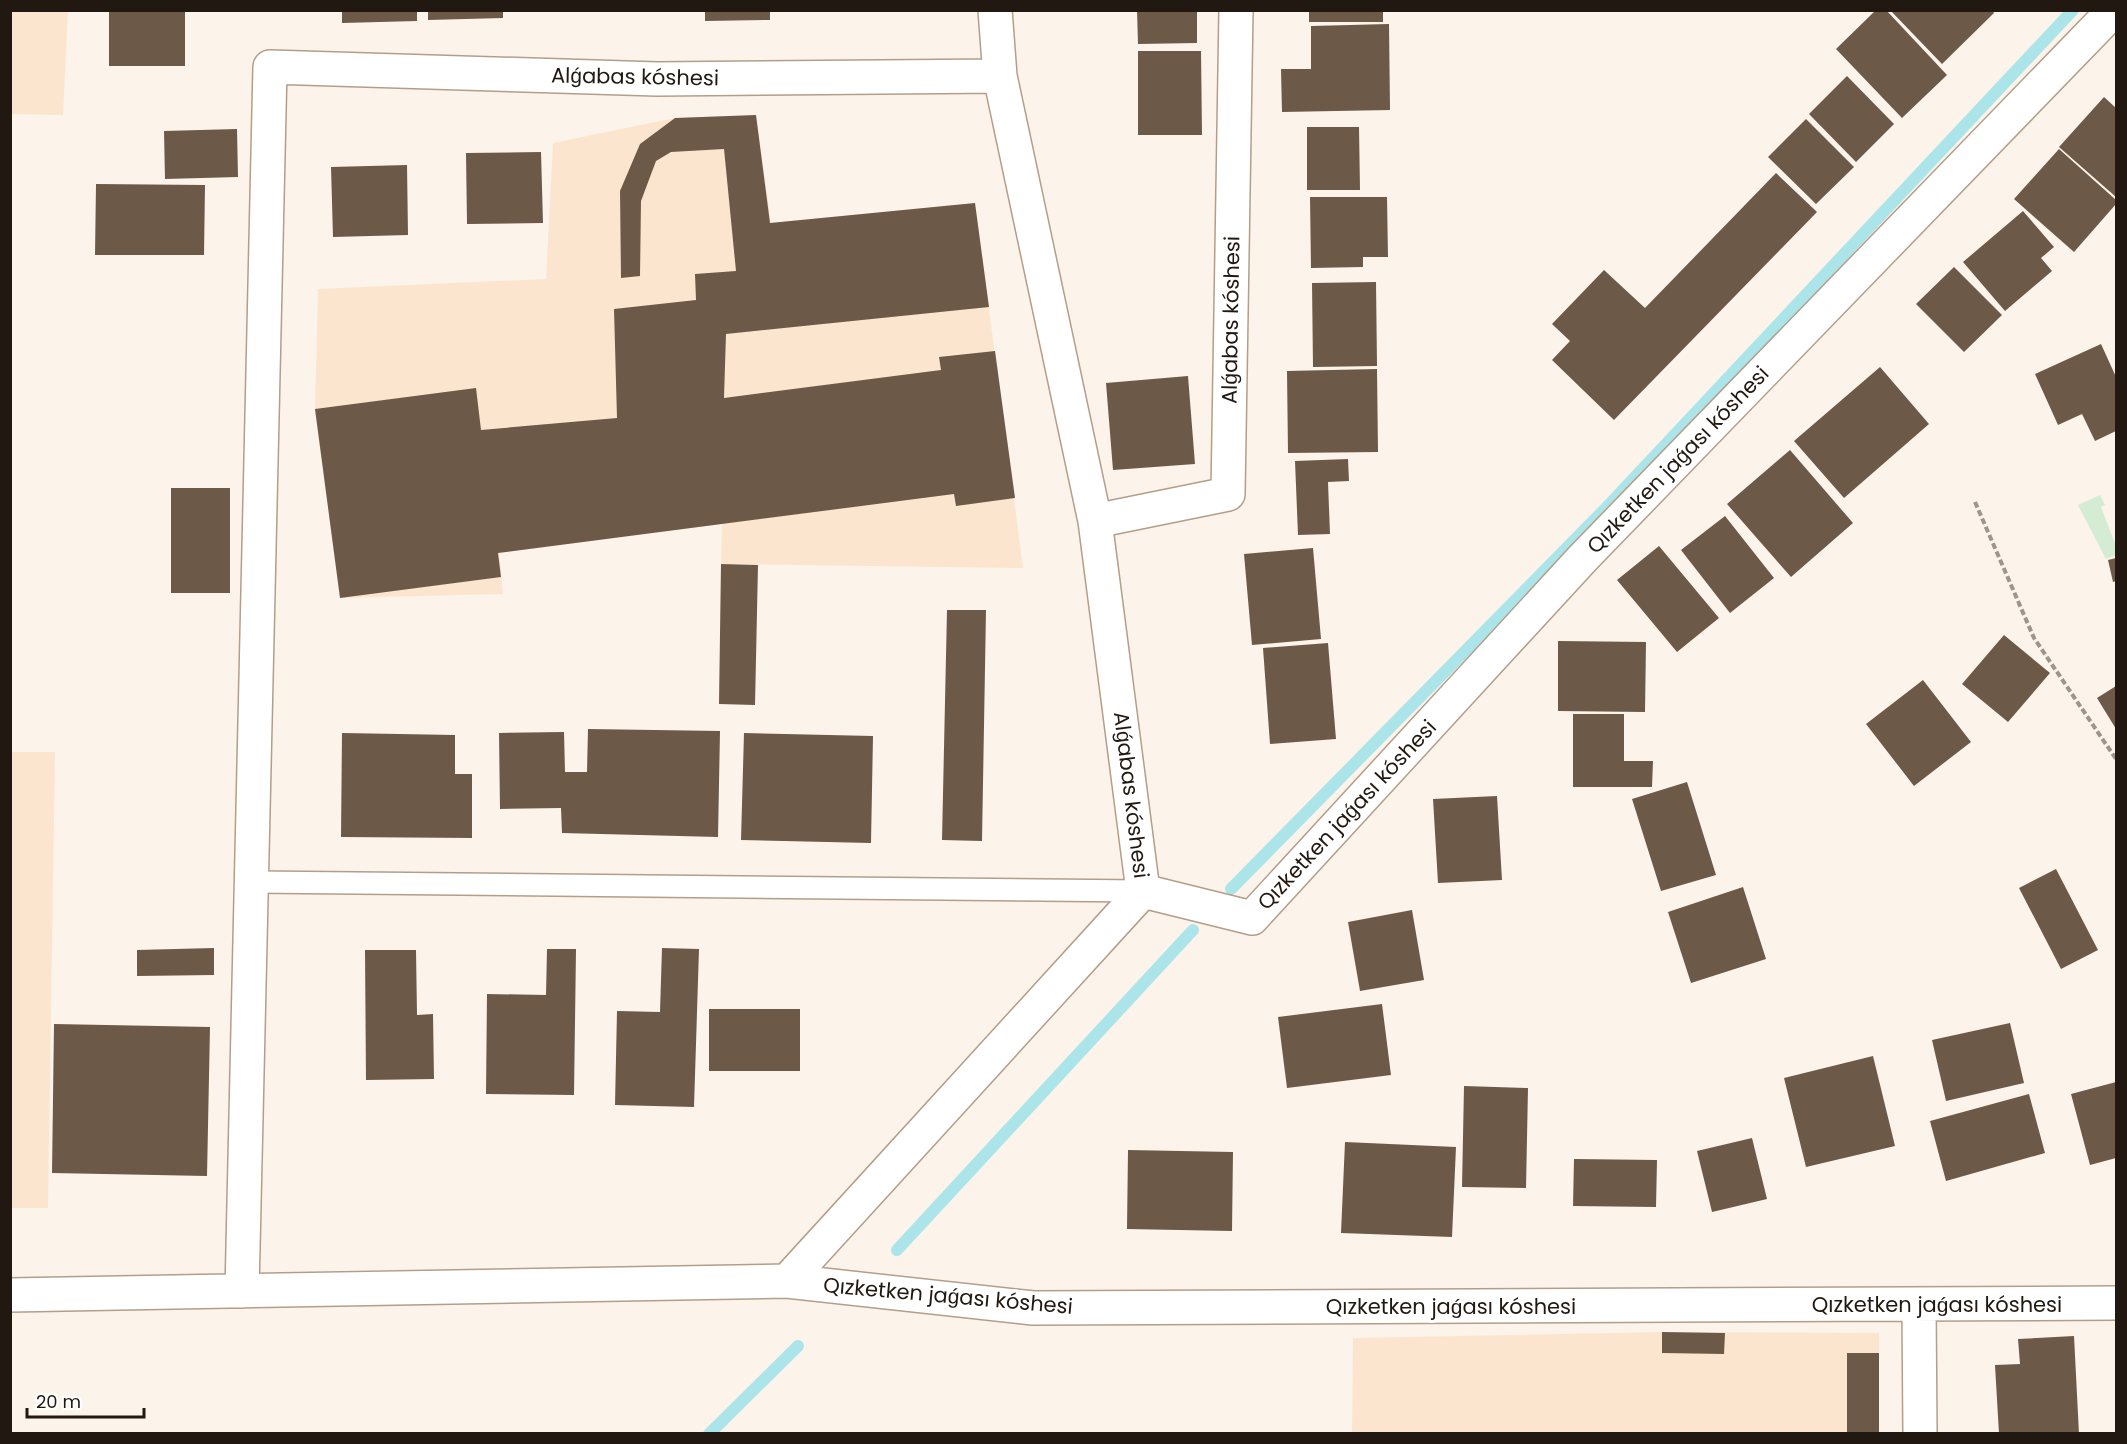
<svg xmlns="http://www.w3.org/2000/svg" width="2127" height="1444" viewBox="0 0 2127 1444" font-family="Poppins,sans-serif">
<rect width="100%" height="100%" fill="#fcf3ea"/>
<path fill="#fce5cf" d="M11 10 68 11 63 115 11 114Z
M756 115 771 223 975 203 1023 568 721 564 722 524 499 553 503 594 340 598 315 409 318 289 546 279 553 143 675 118Z
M11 752H55L48 1208H11Z
M1662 1332 1879 1333V1353H1847V1433L1352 1434 1353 1338Z"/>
<path fill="#d4ebd4" d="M2100 495 2105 505 2101 507 2116 546V555L2106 559 2078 505Z"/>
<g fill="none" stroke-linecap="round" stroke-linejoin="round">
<path stroke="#abe5ea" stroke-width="12" d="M1231 889 1605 509 2073 10
M897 1250 1193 930
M709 1434 798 1346"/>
</g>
<path fill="#6d5947" d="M109 10H185V66H109Z
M342 10H417V21L342 23Z
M428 10H503V18L428 20Z
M705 10H770V20L705 21Z
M1137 10H1197V43L1138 44Z
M1309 10H1383V22H1309Z
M1876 10H1886L1947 75 1902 118 1836 49Z
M1890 10H1992L1994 13 1942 64Z
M1389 24 1390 110 1282 112 1281 69H1311V26Z
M1138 51H1201L1202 135H1138Z
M1847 76 1894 124 1856 162 1809 114Z
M2104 97 2116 108V197L2059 147Z
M756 115 770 223 975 203 989 307 726 334 724 398 941 370 939 357 995 351 1015 498 956 506 954 494 498 553 501 577 340 598 315 409 476 388 481 430 617 418 614 309 696 300 695 274 736 271 724 149 671 152 656 161 641 201 640 276 621 278 620 191 640 144 675 118Z
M1806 119 1854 167 1816 204 1768 157Z
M1307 127H1359L1360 190H1307Z
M237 129 238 177 165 179 164 131Z
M2059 149 2116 200V204L2074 252 2014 199Z
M541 152 543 223 467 224 466 153Z
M407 165 408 235 333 237 331 167Z
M1776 173 1817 212 1614 420 1552 360 1570 341 1552 324 1604 270 1645 308Z
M96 184 205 185 204 255H95Z
M1310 197H1387L1388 257H1363V267L1311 268Z
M2023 211 2054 247 2041 258 2052 271 2005 311 1963 262Z
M1954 267 2002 315 1964 352 1916 304Z
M1376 282 1377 366 1313 367 1312 283Z
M2101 344 2116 377V431L2095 441 2082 414 2058 425 2035 374Z
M1880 367 1929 424 1844 498 1794 441Z
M1377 369 1378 452 1288 453 1287 371Z
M1188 376 1195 464 1113 470 1106 383Z
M1790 450 1853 523 1791 577 1727 504Z
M1348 459 1349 481 1328 482 1330 534 1298 535 1295 461Z
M171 488H230V593H171Z
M1725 516 1774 578 1730 613 1681 550Z
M1659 546 1719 618 1677 652 1617 580Z
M1313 548 1321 639 1252 645 1244 554Z
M2116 558V581L2113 582 2108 560Z
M721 564 758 565 755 705 719 704Z
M947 610H986L982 841 942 840Z
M2004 635 2050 673 2008 722 1962 684Z
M1558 641 1646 642 1645 712 1558 711Z
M1328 643 1336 739 1270 744 1263 648Z
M1923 680 1971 742 1914 786 1866 724Z
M2116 686V729L2097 698Z
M1573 714H1624V761H1653L1652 787H1573Z
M588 729 720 731 718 837 562 833 561 808 500 809 499 733 564 732 565 772H587Z
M342 733 455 735V774H472V838L341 837Z
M744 733 873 736 871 843 741 840Z
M1687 782 1716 875 1661 891 1632 799Z
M1497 796 1502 880 1438 883 1433 799Z
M2056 869 2098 950 2061 969 2019 888Z
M1743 887 1766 959 1691 983 1668 912Z
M1412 910 1424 980 1360 991 1348 922Z
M214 948V975L137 976V950Z
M662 948 699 949 694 1107 615 1105 617 1011 660 1012Z
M547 949H576L574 1095 486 1094 487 994 546 995Z
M365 950H416L417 1015 433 1014 434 1079 366 1080Z
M1382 1004 1391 1075 1287 1088 1278 1017Z
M709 1009H800V1071H709Z
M2010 1023 2024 1083 1946 1101 1932 1040Z
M54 1024 210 1027 207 1176 52 1173Z
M1873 1056 1895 1146 1806 1167 1784 1078Z
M2116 1082V1158L2090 1165 2071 1094Z
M1464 1086 1528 1088 1526 1188 1462 1187Z
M2029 1094 2045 1153 1946 1181 1930 1121Z
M1752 1138 1767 1199 1712 1212 1697 1151Z
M1345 1142 1456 1147 1452 1237 1341 1233Z
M1128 1150 1233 1152 1232 1231 1127 1229Z
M1574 1159 1657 1160 1656 1207 1573 1206Z
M1662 1332 1725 1333 1724 1354 1662 1353Z
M2074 1336 2079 1434H1999L1995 1365 2020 1364 2018 1339Z
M1847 1353H1879V1434H1847Z"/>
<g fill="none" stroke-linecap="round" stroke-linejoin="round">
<g stroke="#b39e89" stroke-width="24">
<path id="lane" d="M250 882 1143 891"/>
</g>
<g stroke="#b39e89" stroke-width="36">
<path id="street" d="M995 10 1000 76 1095 521 1143 891
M1095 521 1228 494 1236 10
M1143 891 1252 918 1583 558 2114 10
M787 1281 1143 891
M242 1291 270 67 657 79 1000 76
M10 1295 787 1281 1033 1308 2116 1303
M1919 1306 1920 1434"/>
</g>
<path stroke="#9d948c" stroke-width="4" stroke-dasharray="6 3" stroke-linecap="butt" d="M1975 502 2034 638 2116 759"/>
<use href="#lane" stroke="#fff" stroke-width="21"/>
<use href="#street" stroke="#fff" stroke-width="33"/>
</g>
<g text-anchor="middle" stroke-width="6" stroke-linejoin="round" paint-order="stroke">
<g font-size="21" fill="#211911" stroke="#fff">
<text transform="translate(635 77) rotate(1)" y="7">Alǵabas kóshesi</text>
<text transform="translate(1231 320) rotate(-89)" y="7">Alǵabas kóshesi</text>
<text transform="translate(1678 460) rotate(-46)" y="7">Qızketken jaǵası kóshesi</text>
<text transform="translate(1131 795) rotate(83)" y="7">Alǵabas kóshesi</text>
<text transform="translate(1347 815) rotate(-47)" y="7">Qızketken jaǵası kóshesi</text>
<text transform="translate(948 1296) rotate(5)" y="7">Qızketken jaǵası kóshesi</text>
<text x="1937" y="1312">Qızketken jaǵası kóshesi</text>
<text x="1451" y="1314">Qızketken jaǵası kóshesi</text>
</g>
</g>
<rect width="2127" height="1444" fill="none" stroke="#211911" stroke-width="24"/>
<path d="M27 1408v9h117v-9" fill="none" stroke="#211911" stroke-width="3"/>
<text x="36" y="1408" font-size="18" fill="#211911" stroke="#ffffff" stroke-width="4.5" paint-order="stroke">20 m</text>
</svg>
